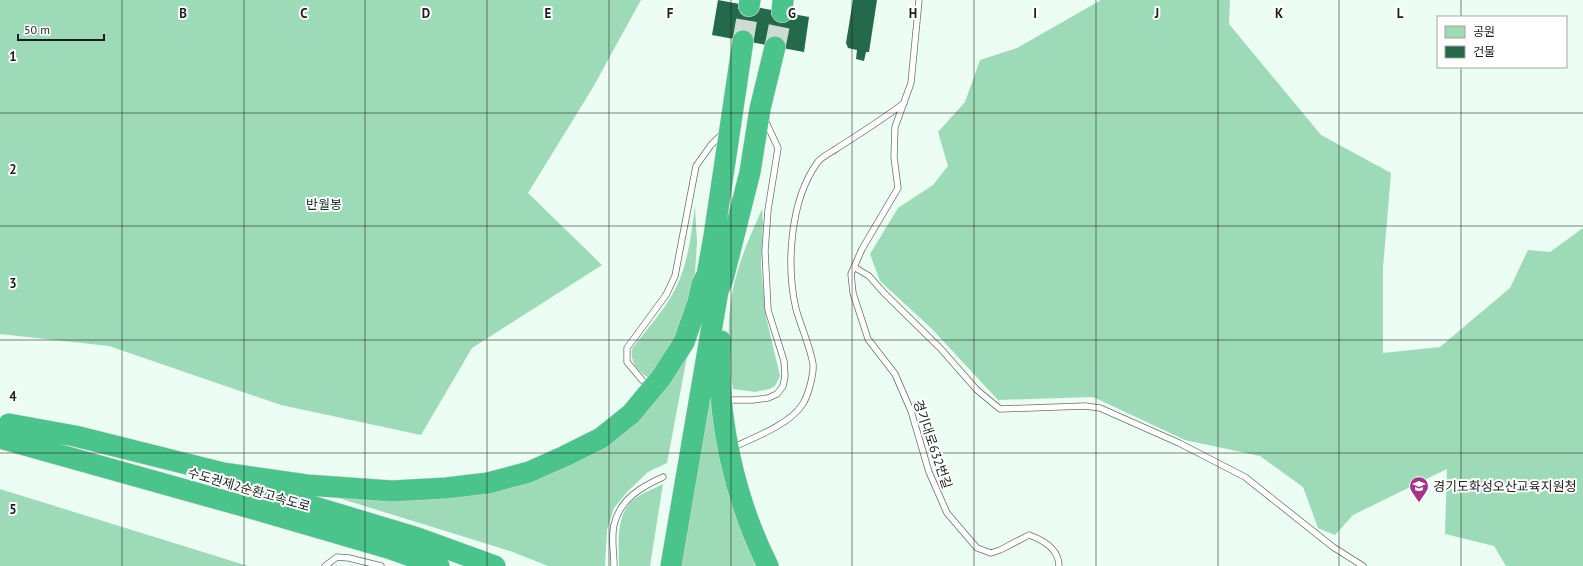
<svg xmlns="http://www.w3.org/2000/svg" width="1583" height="566" viewBox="0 0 1583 566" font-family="'PT Sans','Noto Sans KR',sans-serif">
<rect width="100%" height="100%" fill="#ecfdf3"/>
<path fill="#9ddbb8" d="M0 0H641L592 89 528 193 602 265 472 348 421 435 281 405 109 346 0 334Z
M1101 0H1230L1229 24 1321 135 1391 173 1383 268V353L1440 347 1510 288 1528 250 1550 252 1583 228V566H1506L1494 546 1445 534 1447 469 1353 515 1335 535 1318 528 1303 487 1260 456 1185 440 1093 397 998 400 931 328 880 281 870 254 898 208 933 185 948 166 938 132 965 102 980 60 1017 48Z
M695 206 697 243 695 273 687 308 676 337 649 378C638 371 630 363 632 349 644 332 662 313 672 295 688 268 691 236 695 206Z
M762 209 763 222 761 265 766 317 780 376 775 386 769 389 755 392 733 389C727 352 726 309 737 273 743 251 753 230 762 209Z
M689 346 667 463 648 472 628 491 614 508 607 530 605 566H548L510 551 332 496 379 499 593 449Z
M712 382 723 462 738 523 757 566H681Z
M663 484 650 566H619C619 545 615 516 633 500 642 493 653 489 663 484Z
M0 489 248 566H0Z"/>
<path fill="#246949" d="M718 0 809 17 804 52 712 35Z
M853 0H877L869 52H866L864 61 856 59 857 50 848 48 846 43Z"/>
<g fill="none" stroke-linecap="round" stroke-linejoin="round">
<path stroke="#ccdcd3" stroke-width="21" stroke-dasharray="21 10" stroke-linecap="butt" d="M743 41 749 6
M775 47 782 12"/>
<g stroke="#65746c" stroke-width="7">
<path id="service" d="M919 0 911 83 895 127 894 157 898 188 862 249 851 274 853 293 868 339 895 374 911 411 929 472 947 513 977 548 991 553 1000 550 1029 535C1043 540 1059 549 1059 566
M854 267 869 276 884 293 940 348 977 390 1000 409 1085 406 1100 408 1179 443 1245 477 1333 547 1363 566
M642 380 627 362V348L666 295 675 276 696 166 711 145 722 134
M732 400H753L768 398 777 394 783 386 785 376 784 361 768 310 765 251 768 210 778 148 765 120
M736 446C756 437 791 423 802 405 808 397 814 374 813 364 810 346 801 327 796 309 786 265 790 201 817 163 821 157 830 153 836 149 859 134 882 120 904 103
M325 566 337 557 349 558 381 566
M614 566C614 553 611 538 614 525 620 499 641 487 663 477"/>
</g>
<g stroke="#dadbdb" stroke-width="22">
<path id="motorway" d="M749 6 750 0
M782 12 783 0
M721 341C715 415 735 500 768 566
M9 424 75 436 223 473 307 485 392 491 446 488 488 483 529 472 565 456 601 438 631 414 661 378 684 342 698 302 702 284 707 275 714 236 743 41
M0 438 257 510 391 549 439 566
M248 487 418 538 495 566
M671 566 718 291 723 279 750 172 760 109 775 47"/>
</g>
<use href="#service" stroke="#fff" stroke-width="5.5"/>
<use href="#motorway" stroke="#4ac48b" stroke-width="21"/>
</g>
<path fill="none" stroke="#191f1c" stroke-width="1" stroke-opacity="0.55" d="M122 0V566M244 0V566M365 0V566M487 0V566M609 0V566M731 0V566M852 0V566M974 0V566M1096 0V566M1218 0V566M1339 0V566M1461 0V17M1461 67V566M0 113H1583M0 226H1583M0 340H1583M0 453H1583"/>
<defs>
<g id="school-pin" transform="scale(1)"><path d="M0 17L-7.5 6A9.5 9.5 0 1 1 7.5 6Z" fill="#a8328a" stroke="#fff"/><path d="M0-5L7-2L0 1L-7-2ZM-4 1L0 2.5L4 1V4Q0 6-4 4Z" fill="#fff"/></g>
</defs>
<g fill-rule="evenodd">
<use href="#school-pin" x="1419" y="486"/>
</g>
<g text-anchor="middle" stroke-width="4" stroke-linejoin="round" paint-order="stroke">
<g font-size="13" fill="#153424" stroke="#fff">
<text x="324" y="209">반월봉</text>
</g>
<g font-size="13" fill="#191f1c" stroke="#fff">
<text transform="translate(933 444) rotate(71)" y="5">경기대로632번길</text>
<text transform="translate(249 489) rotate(16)" y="5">수도권제2순환고속도로</text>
</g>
<g font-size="13" fill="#191f1c" stroke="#fff" text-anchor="start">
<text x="1433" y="491">경기도화성오산교육지원청</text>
</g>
</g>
<g font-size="13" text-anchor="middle" font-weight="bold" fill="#191f1c" stroke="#fff" stroke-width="4" stroke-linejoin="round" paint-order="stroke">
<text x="183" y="18">B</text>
<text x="304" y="18">C</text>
<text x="426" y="18">D</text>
<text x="548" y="18">E</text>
<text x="670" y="18">F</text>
<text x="792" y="18">G</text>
<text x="913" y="18">H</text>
<text x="1035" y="18">I</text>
<text x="1157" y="18">J</text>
<text x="1279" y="18">K</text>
<text x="1400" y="18">L</text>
<text x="13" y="61">1</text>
<text x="13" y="174">2</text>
<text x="13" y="288">3</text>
<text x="13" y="401">4</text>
<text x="13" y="514">5</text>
</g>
<rect x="1437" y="16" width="130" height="52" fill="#ffffff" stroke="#a3a5a4"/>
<rect x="1445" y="26" width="20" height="12" fill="#9ddbb8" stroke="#a3a5a4"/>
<text x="1473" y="36" font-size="12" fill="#191f1c">공원</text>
<rect x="1445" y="46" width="20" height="12" fill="#246949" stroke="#a3a5a4"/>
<text x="1473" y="56" font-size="12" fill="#191f1c">건물</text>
<path d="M18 34v6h86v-6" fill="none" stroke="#191f1c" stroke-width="2"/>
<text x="24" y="34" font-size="12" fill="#191f1c" stroke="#ffffff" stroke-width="3" paint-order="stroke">50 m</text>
</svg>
